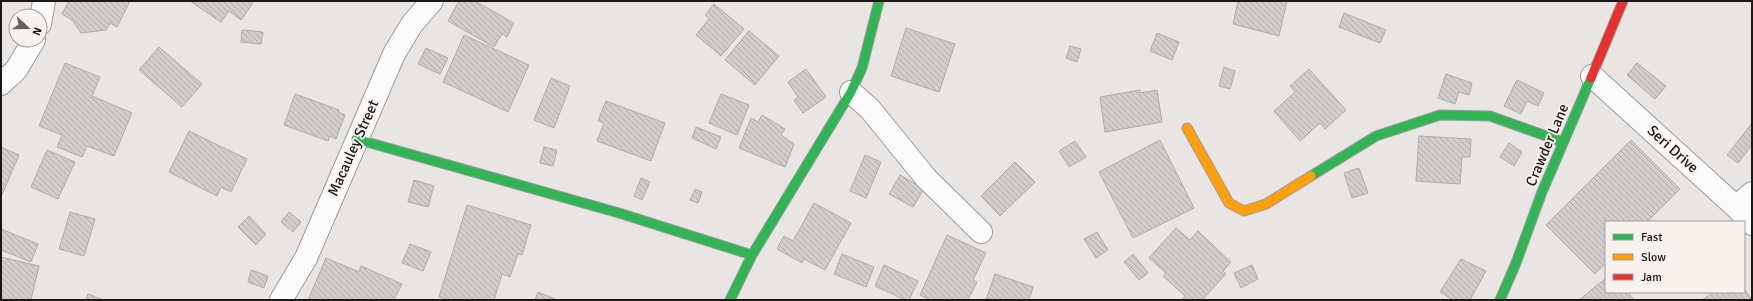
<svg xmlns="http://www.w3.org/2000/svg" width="1753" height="301" viewBox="0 0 1753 301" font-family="Signika,sans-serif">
<defs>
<pattern id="building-back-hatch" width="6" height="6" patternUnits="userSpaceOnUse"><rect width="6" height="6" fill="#d0cdcc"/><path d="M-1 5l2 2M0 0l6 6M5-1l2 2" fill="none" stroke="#b2afae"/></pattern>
</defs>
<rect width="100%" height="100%" fill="#e8e5e3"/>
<path fill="url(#building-back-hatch)" stroke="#aeacaa" d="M69 1H130L117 27 110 23 106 30 81 33 72 20 62 14Z
M190 1H250L253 3 241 20 229 11 221 22Z
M459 1H475L514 23 507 37 502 34 494 47 448 21Z
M1238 1H1287L1279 36 1233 24Z
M714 4 744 29 721 56 696 35 709 19 705 15Z
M1344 13 1386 30 1380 43 1339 27Z
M906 28 955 44 939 92 891 76Z
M242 30 263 32 261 44 241 42Z
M749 31 779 56 755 85 725 60Z
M1157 33 1179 42 1172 60 1150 51Z
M464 35 529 65 508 112 443 82Z
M1070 46 1081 49 1077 62 1066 58Z
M159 47 202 84 182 107 139 70Z
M426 48 448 58 440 74 418 64Z
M65 63 100 77 92 96 132 113 114 156 87 146 82 157 57 147 62 135 39 126Z
M1637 63 1666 86 1655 99 1627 75Z
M1224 67 1235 71 1230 89 1219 86Z
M806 69 826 97 803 113 794 100 798 97 788 82Z
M1309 69 1346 110 1325 129 1320 123 1300 141 1274 111 1295 92 1290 86Z
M1446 74 1472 83 1469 95 1459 92 1455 104 1438 98Z
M551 78 570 86 554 128 534 120Z
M1517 80 1544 93 1538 106 1527 101 1521 114 1504 106Z
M1140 90V93L1157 90 1162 122 1105 132 1100 97Z
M295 94 339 110 338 112 345 115 336 139 330 136 328 141 284 125Z
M721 94 749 105 737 135 709 123Z
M606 101 665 123 651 161 597 141 604 123 598 121Z
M762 115 785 129 781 135 794 144 785 167 739 148 751 118 758 122Z
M1752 123V145L1738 163 1727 155Z
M696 127 721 137 716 149 692 138Z
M189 131 247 159 231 192 221 187 217 196 169 172Z
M1419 136 1471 139 1470 157H1462L1460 184 1416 181Z
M1160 140 1194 208 1133 238 1099 172Z
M1631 140 1680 189 1647 222H1606V263L1595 274 1546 225Z
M1075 141 1086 157 1069 167 1059 151Z
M1509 143 1522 152 1514 166 1500 157Z
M1 147 19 155 1 197Z
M544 147 557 150 553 166 540 163Z
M47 150 75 162 58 199 31 187Z
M865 155 881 162 866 198 850 191Z
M1015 162 1035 182 1000 216 981 196Z
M1359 168 1368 193 1352 198 1344 173Z
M900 175 924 189 913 207 889 194Z
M641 178 650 182 642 200 634 196Z
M414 180 434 186 428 207 408 202Z
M695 189 702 192 698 203 690 200Z
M814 203 851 223 825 270 804 259 802 263 777 249 784 236 793 241Z
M467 205 531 225 522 255 518 254 510 277 502 274 494 300H449L439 297Z
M70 212 95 219 84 256 59 249Z
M289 212 301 222 293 232 281 222Z
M249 216 266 234 256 245 238 227Z
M1176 228 1190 240 1198 231 1231 262 1223 271 1226 274 1202 300H1182L1185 296 1163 276 1166 273 1149 258Z
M1 229 38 244 31 262 1 250Z
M1097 232 1108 250 1096 258 1084 239Z
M947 235 986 253 973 280 977 282 968 300H930L920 295Z
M410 244 431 252 423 271 402 263Z
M842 254 874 267 866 287 834 274Z
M1133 254 1148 273 1139 280 1124 262Z
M1 257 39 266 31 300H1Z
M326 258 359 272 361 266 402 284 394 300H308Z
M1461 259 1486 271 1470 300H1453L1440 292Z
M884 265 918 281 909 300H905L875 286Z
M1252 265 1258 279 1241 288 1234 273Z
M251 270 268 276 264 288 248 282Z
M995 274 1033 287 1029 300H986Z
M1606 278V292H1628L1634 300H1579Z
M1744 288 1752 300H1702L1714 292H1744Z
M538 292 555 299 554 300H535Z
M88 294 103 300H86Z"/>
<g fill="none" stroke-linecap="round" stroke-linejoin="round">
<g stroke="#9d9b9a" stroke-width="24">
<path id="street" d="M40 24 44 1
M1592 76 1736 207 1752 224
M1 84 16 70 34 40
M851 92 870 109 926 178 981 232
M1736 207 1752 193
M281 300 306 258 394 54 412 24 432 1"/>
</g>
<g stroke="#9d9b9a" stroke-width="11">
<path id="fast" d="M356 139 619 213 752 255
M1311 176 1376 136 1440 115 1490 116 1563 142
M730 300 752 255 851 92 862 68 879 1
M1500 300 1516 263 1542 192 1591 78"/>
</g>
<g stroke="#9d9b9a" stroke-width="11">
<path id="slow" d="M1187 128 1229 203 1244 211 1266 204 1311 176"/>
</g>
<g stroke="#9d9b9a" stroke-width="11">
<path id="jam" d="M1591 78 1623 1"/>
</g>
<use href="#street" stroke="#fcfbfb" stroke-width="22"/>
<use href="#fast" stroke="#30b455" stroke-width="9"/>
<use href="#slow" stroke="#ff9f0a" stroke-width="9"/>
<use href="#jam" stroke="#e5322d" stroke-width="9"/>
</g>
<g text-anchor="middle" stroke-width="3.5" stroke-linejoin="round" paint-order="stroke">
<g font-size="15" fill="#1a1816" stroke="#f8f2ee">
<text transform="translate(1547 145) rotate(-67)" y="5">Crawder Lane</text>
<text transform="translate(353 148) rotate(-66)" y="5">Macauley Street</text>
<text transform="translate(1673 149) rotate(42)" y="5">Seri Drive</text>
</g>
</g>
<rect width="1753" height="301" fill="none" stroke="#1a1816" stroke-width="4"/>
<rect x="1605" y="221" width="140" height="72" fill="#f8f2ee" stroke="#9f9b98"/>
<rect x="1613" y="234" width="20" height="6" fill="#30b455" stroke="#9f9b98"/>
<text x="1641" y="241" font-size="12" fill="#1a1816">Fast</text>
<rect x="1613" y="254" width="20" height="6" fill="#ff9f0a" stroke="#9f9b98"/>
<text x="1641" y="261" font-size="12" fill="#1a1816">Slow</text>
<rect x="1613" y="274" width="20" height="6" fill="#e5322d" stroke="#9f9b98"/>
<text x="1641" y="281" font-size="12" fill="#1a1816">Jam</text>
<g transform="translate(28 28) rotate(111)"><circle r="19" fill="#f8f2ee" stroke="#9f9b98"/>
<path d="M0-3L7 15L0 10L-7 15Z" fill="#62605e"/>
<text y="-6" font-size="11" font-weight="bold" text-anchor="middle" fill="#1a1816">N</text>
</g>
</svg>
